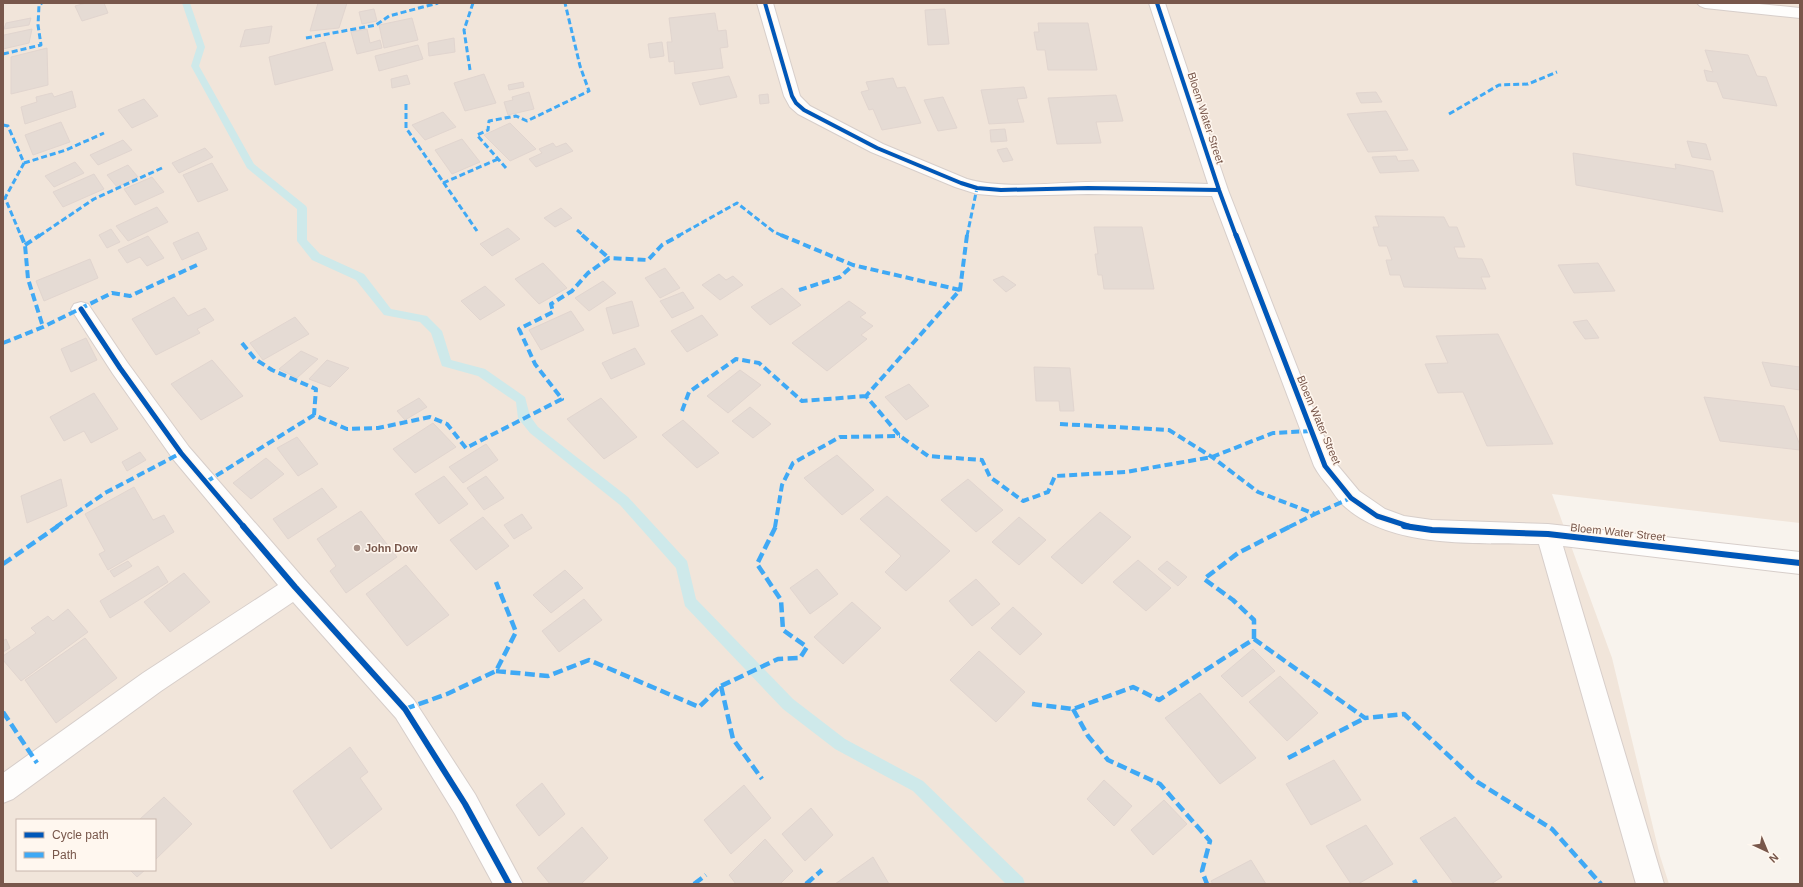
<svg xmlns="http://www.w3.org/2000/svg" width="1803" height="887" viewBox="0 0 1803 887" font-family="Helvetica,sans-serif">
<rect width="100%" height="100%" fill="#f8f3ed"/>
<path fill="#f1e5da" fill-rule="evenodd" d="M3 3H1800V523L1552 494 1612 658 1660 856 1669 884H3ZM17 820H155V870H17Z"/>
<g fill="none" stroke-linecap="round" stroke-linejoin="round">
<path fill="#cee9ea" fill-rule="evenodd" d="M182 3H190L205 47 199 66 254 164 306 206 307 208V240L320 254 364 274 391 309 427 316 442 331 451 360 485 369 525 397 530 416 538 427 628 497 687 561 696 599 793 699 845 739 923 781 1023 878 1025 884H1006L913 791 835 749 783 709 685 606 676 568 620 505 530 433 518 418 516 402 478 376 442 366 431 333 420 322 384 315 356 280 312 260 297 241V209L247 168 191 66 197 47Z"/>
</g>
<path fill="#e5dbd4" stroke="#e1d5cf" d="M86 3H104L108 13 82 21 75 6Z
M318 3H347L339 28 310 31Z
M374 9 377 21 362 24 359 12Z
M945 9 949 44 928 45 925 10Z
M715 13 718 31 726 30 728 47 720 48 723 68 675 74 674 61 669 62 667 42H672L669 18Z
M31 18 29 25 4 29 6 23Z
M412 18 418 40 384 48 379 25Z
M1038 23H1088L1097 70H1048L1045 50H1037L1034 32H1039Z
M272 26 269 43 240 47 245 30Z
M32 29 29 43 3 49 4 35Z
M367 29 370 43 380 40 382 48 357 54 351 32Z
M454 38 455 52 429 56 428 43Z
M325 42 333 70 275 85 269 57Z
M662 42 664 56 650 58 648 44Z
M418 45 423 59 379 71 375 56Z
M47 48 48 85 11 94V57Z
M1705 50 1748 55 1757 76 1766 77 1777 106 1723 98 1717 82 1707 81 1704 70 1713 72Z
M484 74 496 103 465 111 454 83Z
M407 75 410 84 392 88 391 79Z
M729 76 737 97 700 105 692 83Z
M893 78 897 88 905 87 921 123 882 130 873 109 869 110 861 92 869 90 866 82Z
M523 82 524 87 509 90 508 85Z
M1024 87 1027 98 1017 99 1024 122 989 124 981 90Z
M72 91 76 107 25 124 21 107 37 102 36 97 52 93 54 97Z
M529 92 534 109 508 115 504 102 513 100 512 97Z
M1376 92 1382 102 1361 103 1356 93Z
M768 94 769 103 760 104 759 95Z
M1116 95 1123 121 1096 122 1101 143 1057 144 1048 98Z
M943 97 957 128 938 131 924 100Z
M144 99 158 116 132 128 118 110Z
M1386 111 1408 150 1368 152 1347 114Z
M443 112 456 127 425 140 412 125Z
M61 122 70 142 33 155 25 135Z
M510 123 536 149 510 161 484 135Z
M1005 129 1007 141 991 142 990 130Z
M462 139 480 162 452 174 435 150Z
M123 140 132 150 98 165 90 155Z
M1687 141 1706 144 1711 160 1692 157Z
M553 143 556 147 566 143 573 151 536 167 529 159 542 153 539 149Z
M205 148 213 157 179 173 172 163Z
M1007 148 1013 160 1003 162 997 150Z
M1573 153 1676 169 1675 164 1713 171 1723 212 1576 185Z
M1396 156 1398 161 1413 160 1419 171 1380 173 1372 157Z
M75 162 84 173 54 187 45 176Z
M212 163 228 190 198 202 183 175Z
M128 165 138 177 117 187 107 175Z
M94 174 104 189 63 207 53 192Z
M152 177 164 192 135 205 124 189Z
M157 207 168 222 128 241 116 226Z
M561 208 572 218 555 227 544 218Z
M1375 216 1444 217 1449 227H1457L1465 247H1454L1458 258 1482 259 1490 277H1481L1486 289 1404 287 1400 275H1390L1386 260H1392L1387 246H1379L1373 227H1379Z
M1094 227H1142L1154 289H1104L1102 275H1098L1095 254H1098Z
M508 228 520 239 492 256 480 244Z
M111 229 120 242 107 248 99 235Z
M198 232 207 249 182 260 173 243Z
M148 236 164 258 147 266 140 257 127 263 118 250Z
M90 259 98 278 44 301 36 281Z
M543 263 567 288 539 304 515 279Z
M1598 263 1615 291 1574 293 1558 265Z
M665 268 680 288 660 298 645 278Z
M719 274 726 280 733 276 743 285 720 300 702 285Z
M1003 276 1016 285 1006 292 993 280Z
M603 281 616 293 589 311 575 298Z
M485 286 505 305 480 320 461 301Z
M782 288 801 305 770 325 751 307Z
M683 292 694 308 672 318 660 301Z
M174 297 188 316 205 308 214 320 197 329 200 333 156 355 132 319Z
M632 301 639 326 613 334 606 308Z
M849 301 866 313 860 317 873 326 861 335 867 339 827 371 792 343Z
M571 311 584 330 541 350 529 330Z
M702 315 718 335 687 352 671 331Z
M295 317 309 334 263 360 250 343Z
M1587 320 1599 338 1585 339 1573 322Z
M1498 334 1553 444 1487 446 1463 392 1438 393 1425 364 1448 363 1436 336Z
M86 338 97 360 71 372 61 349Z
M635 348 645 364 611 379 602 363Z
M301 351 318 359 297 378 279 369Z
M212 360 243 396 201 420 171 384Z
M327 360 349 368 330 387 309 379Z
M1762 362 1800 367V390L1771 386Z
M1034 367 1070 368 1074 411H1060L1059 401H1036Z
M740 370 761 385 728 413 707 396Z
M909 384 929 406 906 420 885 397Z
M94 393 118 429 91 443 84 431 64 441 50 417Z
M1704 397 1784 406 1800 445V450L1720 441Z
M419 398 427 407 405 420 397 411Z
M601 398 637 437 604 459 567 419Z
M750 407 771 424 753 438 732 421Z
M683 420 719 453 697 468 662 435Z
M433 423 456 447 415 473 393 449Z
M297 437 318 464 298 476 277 448Z
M486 444 498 460 463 483 449 467Z
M140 452 146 460 127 471 122 462Z
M837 455 874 490 842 515 804 478Z
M266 458 284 474 251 499 233 483Z
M444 476 468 504 439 524 415 494Z
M486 476 504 498 484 510 467 488Z
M61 479 67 506 27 523 21 496Z
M968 479 1003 510 976 532 941 500Z
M134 487 153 520 164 515 174 532 108 570 99 554 105 551 85 514Z
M322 488 337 507 288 539 273 519Z
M887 496 950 551 906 591 885 572 901 556 860 519Z
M361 511 397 557 346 593 330 571 336 566 317 539Z
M1100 512 1131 537 1082 584 1051 557Z
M522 514 532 528 514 539 504 525Z
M483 517 509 546 476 570 450 540Z
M1019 517 1046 540 1019 565 992 542Z
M1138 560 1171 588 1146 611 1113 582Z
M128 561 132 566 114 577 110 571Z
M1167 561 1187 577 1178 586 1158 569Z
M406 565 449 615 407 646 366 594Z
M158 566 168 582 110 618 100 601Z
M817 569 838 594 810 614 790 588Z
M565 570 583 588 551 613 533 595Z
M184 573 210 602 170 632 144 602Z
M976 579 1000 604 972 626 949 601Z
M584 599 602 620 559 652 542 631Z
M852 602 881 628 843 664 814 637Z
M1013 607 1042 634 1020 655 991 628Z
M68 609 88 632 21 681 3 660V656L36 633 31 628 48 616 53 621Z
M85 638 117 678 56 723 25 680Z
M6 639 10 648 3 652V641Z
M1253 649 1275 671 1242 697 1221 676Z
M979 651 1025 692 996 722 950 680Z
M1280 676 1318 713 1287 741 1249 702Z
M1200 693 1256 758 1220 784 1165 718Z
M350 747 368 772 360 778 382 809 331 849 293 791Z
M1334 760 1361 800 1311 825 1286 784Z
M1104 780 1132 806 1114 826 1087 799Z
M542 783 565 814 539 836 516 805Z
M744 785 771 818 731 854 704 820Z
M164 797 192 824 155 860V820H139Z
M1164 800 1187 824 1153 855 1131 830Z
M811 808 833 835 805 861 782 834Z
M1455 817 1502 877 1491 884H1454L1420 838Z
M1366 825 1393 864 1358 884H1351L1326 846Z
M582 827 608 858 581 884H550L537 868Z
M765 839 793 871 780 884H736L729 875Z
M873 857 889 884H835Z
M1251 860 1266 884H1213L1211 881Z
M130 870H145L137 877Z"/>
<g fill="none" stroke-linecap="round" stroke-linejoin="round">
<g stroke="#d7ceca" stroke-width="2">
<path id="street" d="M757 3H773L800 96 810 106 883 144 967 179C1001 189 1050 183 1086 182 1126 181 1167 183 1208 184L1149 3H1165L1228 190 1322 431 1334 461 1359 491 1385 509 1404 516 1432 520 1548 524 1800 552V574L1563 546 1664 884H1636L1539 544C1477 542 1391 550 1343 505 1338 500 1334 494 1330 488 1324 481 1318 474 1314 466L1212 196 1088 194 1001 196 977 194 955 187 871 152 798 114 790 107 784 96Z
M1697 3H1749L1800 8V18L1705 8 1700 6Z
M81 302 88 304 127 362 189 447 304 579 414 700 475 794 523 884H493L455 814 396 718 293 602 161 691 13 799 3 803V773L143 673 278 585 173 459 113 374 71 309 74 304Z"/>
</g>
<use href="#street" fill="#fefdfc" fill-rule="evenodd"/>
<path stroke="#3fa9f5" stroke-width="3" stroke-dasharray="6 3" stroke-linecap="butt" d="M306 38 376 25 389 16 438 3
M3 54 41 45 38 25 39 5 42 3
M470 70 464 30 473 3
M406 104V128L477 231
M1449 114 1499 85 1528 84 1557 72
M3 125 8 126 24 163 5 198 21 236
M24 163 66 150 104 133
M506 168 477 135 488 130 489 121 516 116 527 121 589 91 580 66 565 3
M443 183 498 159
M577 230 584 236
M39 236 94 199 162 168
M678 236 737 203 774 232 783 236
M967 236 977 188"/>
<path stroke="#3fa9f5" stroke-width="4" stroke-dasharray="8 4" stroke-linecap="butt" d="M21 235 25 245 28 279 43 327
M582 235 609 258
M781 235 853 265 960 290
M967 235 960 290 866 396 900 436 928 456 982 460 990 477 1023 501 1048 492 1055 476 1126 472 1212 457 1273 433 1311 431
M25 245 40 235
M799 290 840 277 853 265
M3 343 43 327 112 293 130 296 199 264
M242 343 255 359 272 370 316 389 314 415
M682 411 689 392 736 359 759 363 802 401 866 396
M1060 424 1169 430 1212 457 1258 492 1315 514 1351 498
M206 482 314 415 347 429 378 428 430 417 447 424 466 448 562 399 535 364 519 329 553 312 551 304 572 291 588 273 609 258 648 260 662 245 680 235
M56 527 105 493 181 453
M775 527 782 485 793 463 840 437 900 436
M1289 527 1315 514"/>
<path stroke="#3fa9f5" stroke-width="4.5" stroke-dasharray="10 4.5" stroke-linecap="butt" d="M3 564 58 526
M1254 639V620L1233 600 1204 579 1238 553 1291 526
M496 671 548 676 589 660 699 707 721 686 778 659 800 658 807 647 783 630 781 600 757 564 776 526
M721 686 733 739 762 779
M1032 704 1073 709 1133 687 1159 700 1254 639 1365 718 1404 714 1476 781 1552 829 1601 884
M405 709 447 694 496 671 516 632 496 582
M1073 709 1088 736 1108 760 1160 784 1210 841 1202 871 1207 884
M3 712 37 763
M1288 758 1365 718
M1414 880 1416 884
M694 884 706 875
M806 884 822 870"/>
<g stroke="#fff7ef" stroke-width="6">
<path id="cycleway-far2" d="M765 3 792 96 796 103 804 110 877 148 961 183 977 188 1001 190 1088 188 1219 190
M1157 3 1219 190 1236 236"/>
</g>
<g stroke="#fff7ef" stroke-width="8">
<path id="cycleway-far1" d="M1236 235 1325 466 1351 498 1377 516 1411 527
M81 309 120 368 181 453 244 527"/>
</g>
<g stroke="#fff7ef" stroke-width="8">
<path id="cycleway" d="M243 526 295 587 405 709 465 804 509 884
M1404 526 1432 530 1548 534 1800 563"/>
</g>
<use href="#cycleway-far2" stroke="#0057b8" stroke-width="4"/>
<use href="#cycleway-far1" stroke="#0057b8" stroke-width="5"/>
<use href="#cycleway" stroke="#0057b8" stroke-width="6"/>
</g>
<circle fill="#a58e84" stroke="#fff7ef" stroke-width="1.5" cx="357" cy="548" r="4"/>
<g text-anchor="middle" stroke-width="3" stroke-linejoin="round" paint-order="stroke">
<g font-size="11" fill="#78574b" stroke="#fff7ef">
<text transform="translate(1206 118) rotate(72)" y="4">Bloem Water Street</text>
<text transform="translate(1319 420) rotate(67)" y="4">Bloem Water Street</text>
<text transform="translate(1618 532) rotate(6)" y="4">Bloem Water Street</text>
</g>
<g font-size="11" font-weight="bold" fill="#78574b" stroke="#fff7ef" text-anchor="start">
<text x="365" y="552">John Dow</text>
</g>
</g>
<rect width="1803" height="887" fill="none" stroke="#78574b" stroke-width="8"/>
<rect x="16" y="819" width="140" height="52" fill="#fff7ef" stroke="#c9b7ad"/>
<rect x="24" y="832" width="20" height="6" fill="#0057b8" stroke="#c9b7ad"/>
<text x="52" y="839" font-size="12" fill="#78574b">Cycle path</text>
<rect x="24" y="852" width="20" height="6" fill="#3fa9f5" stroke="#c9b7ad"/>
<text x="52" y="859" font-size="12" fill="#78574b">Path</text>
<g transform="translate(1767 851) rotate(136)" stroke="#fff7ef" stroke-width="3" paint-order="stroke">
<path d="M0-3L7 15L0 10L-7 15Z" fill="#78574b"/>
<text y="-6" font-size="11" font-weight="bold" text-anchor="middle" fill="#78574b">N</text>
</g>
</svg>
